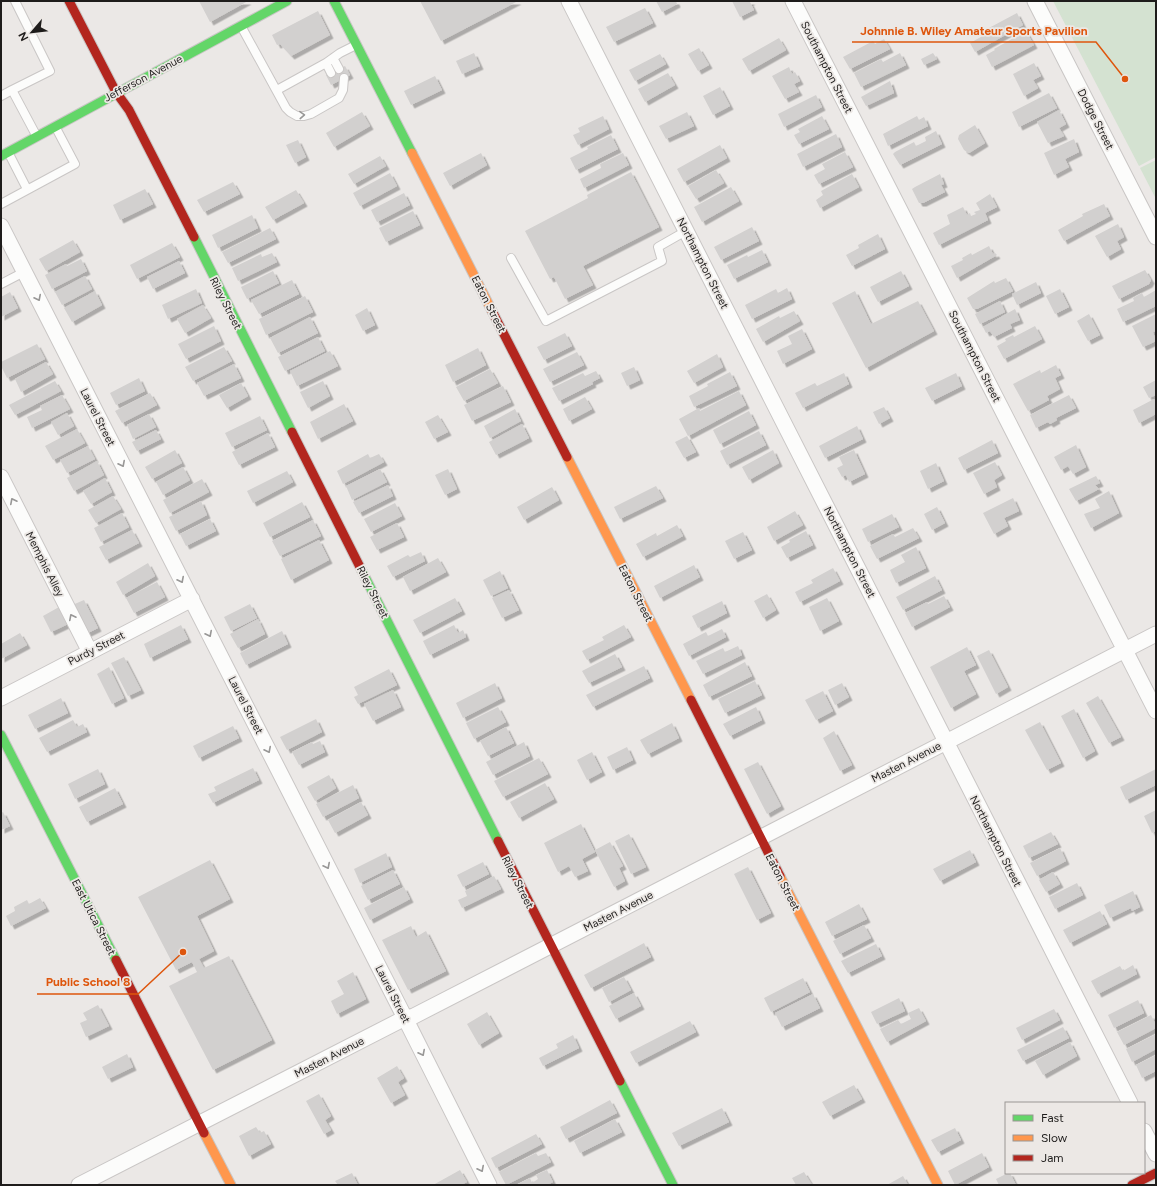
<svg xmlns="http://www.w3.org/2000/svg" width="1157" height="1186" viewBox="0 0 1157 1186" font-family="Figtree,sans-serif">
<defs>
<filter id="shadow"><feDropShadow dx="3.5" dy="3.5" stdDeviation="0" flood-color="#0004"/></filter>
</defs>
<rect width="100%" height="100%" fill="#ebe8e6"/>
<path fill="#d4e2d1" d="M1053 1H1156V157L1139 166Z
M1156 160V199L1140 168Z"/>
<path fill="#d2d0cf" filter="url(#shadow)" d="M199 1H248L210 22Z
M420 1H518L441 41Z
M656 1H676L677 4 662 12Z
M732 1H752L750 2 754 10 740 17Z
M645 8 653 23 614 42 606 27Z
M318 11 330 35 291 56 280 44 277 45 272 35Z
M1017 13 1023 25 975 52 970 43 988 33 987 29Z
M1026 31 1034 45 992 67 986 55 995 50 994 49Z
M779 38 786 50 749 71 742 59Z
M884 39 890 49 850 69 843 57 873 41 875 44Z
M699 48 709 65 698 71 688 54Z
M474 53 480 66 462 74 456 61Z
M900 53 906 65 861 87 854 73 881 59 883 62Z
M933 53 937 59 924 65 921 59Z
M660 54 666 64 635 81 629 70Z
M1034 63 1041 76 1033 80 1038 88 1024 96 1013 74Z
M345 66 350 75 331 85 326 75Z
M789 67 792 74 795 72 800 81 794 84 799 92 785 99 772 76Z
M668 73 675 85 645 102 638 89Z
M435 76 442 90 411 105 404 91Z
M890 81 894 93 866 106 861 97Z
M720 87 730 106 713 115 703 96Z
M1049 93 1057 108 1019 127 1012 112Z
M816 95 822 107 784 127 778 114Z
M1059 110 1066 124 1059 128 1064 136 1048 143 1037 122Z
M362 112 370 126 334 147 326 133Z
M687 112 694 126 666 139 659 126Z
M603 116 609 129 578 145 573 135 580 132 578 128Z
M822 116 829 129 799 144 794 135 800 132 798 129Z
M917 116 919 120 924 117 928 126 888 146 883 134Z
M975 125 985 143 969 153 964 150 958 139 959 135Z
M936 131 942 144 900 165 893 154 895 152 914 142 916 146 926 141 925 137Z
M836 134 842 147 803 167 797 154Z
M611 135 618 149 576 170 570 158 588 149 587 147Z
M1074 139 1079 152 1065 159 1069 167 1054 175 1044 153Z
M298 140 306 157 295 163 286 145Z
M720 145 727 158 684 182 677 169Z
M845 152 853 167 819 184 814 175 825 169 822 164Z
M481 153 487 165 450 186 443 173Z
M623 153 629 165 584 188 580 179 601 168 600 164Z
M380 156 386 166 354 184 348 174Z
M716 170 724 183 696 199 688 186Z
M631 172 659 227 583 266 593 285 565 299 554 277 550 279 525 231 588 198 587 195Z
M390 173 397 186 360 206 353 193Z
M852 174 859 187 820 208 816 200 823 195 821 191Z
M940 174 944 184 941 185 945 192 923 203H919L912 189 915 187Z
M233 182 240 194 204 212 197 200Z
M731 187 739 201 702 222 694 207Z
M145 189 153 204 120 220 113 205Z
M296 190 304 203 273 220 265 207Z
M404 193 410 205 377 222 371 210Z
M990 194 997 207 985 213 988 220 939 245 933 233 950 224 947 215 963 207 967 215 970 213 971 216 976 214 974 212 980 210 976 203Z
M1104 204 1110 216 1064 241 1058 230 1083 216 1082 214Z
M413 211 420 225 386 242 379 228Z
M252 215 258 228 218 248 212 235Z
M1118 224 1124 237 1117 241 1121 249 1107 257 1095 236Z
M752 227 759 241 721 260 714 247Z
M270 228 276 239 228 263 222 252Z
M878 234 885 249 852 266 846 255 859 248 858 245Z
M73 240 80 252 46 271 39 259Z
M172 243 180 257 137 279 130 265Z
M989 246 993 254 995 253 997 255 957 278 951 266 963 260 962 258 971 253 972 255Z
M762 250 768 262 734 279 727 265 747 255 748 257Z
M272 253 277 262 238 281 232 268 261 254 262 257Z
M81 259 87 271 52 289 45 275 66 264 67 266Z
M179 261 185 273 153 289 147 277Z
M1145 270 1151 280 1149 284 1119 299 1112 286Z
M273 271 279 283 247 299 241 287Z
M901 271 909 286 878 302 870 287Z
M85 276 92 289 62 305 55 292Z
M1006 278 1013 291 977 309H973L967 298 994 281 995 283Z
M292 280 299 294 259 314 251 300Z
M1036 282 1041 293 1017 305 1012 294Z
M787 288 792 299 752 319 745 305 776 289 778 293Z
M196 289 202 303 168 319 162 305Z
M1060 289 1069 307 1055 314 1046 296Z
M1156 290V306L1123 322 1117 309 1134 301 1133 298 1142 293 1144 297Z
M95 291 102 305 72 322 64 308Z
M855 291 871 324 918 301 934 331 866 368 832 303Z
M10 292 18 308 1 317V297Z
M305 296 313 312 266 335 259 319Z
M1000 301 1005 312 980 324 975 314Z
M203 305 211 318 185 333 177 319Z
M367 308 375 325 363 331 355 315Z
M1015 309 1020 320 1010 324 1012 328 994 337 990 331 986 333 983 327Z
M794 311 800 321 763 342 756 329 779 316 780 318Z
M1089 314 1100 335 1088 341 1077 321Z
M1156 314V331L1153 332 1156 341 1143 347 1132 326Z
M310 317 318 333 278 353 270 338Z
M214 326 221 341 186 359 178 344Z
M1035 326 1042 339 1004 359 997 346 1006 341 1005 339 1013 335 1014 337Z
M802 329 812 349 783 364 777 351 792 344 788 336Z
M565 333 572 346 544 360 537 347Z
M318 337 325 351 285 371 278 357Z
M37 344 45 359 7 378 1 366V362Z
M224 347 232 361 193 381 185 367Z
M478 348 486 365 453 382 445 365Z
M330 351 338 366 297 386 290 371Z
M577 352 584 365 550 382 543 369Z
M717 354 723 367 694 383 687 371Z
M46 362 53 374 21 392 15 379Z
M234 364 241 378 204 396 197 383Z
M1056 365 1061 375 1055 378 1060 389 1047 396 1049 400 1028 411 1013 384 1040 370 1041 373Z
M634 367 640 380 627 386 621 373Z
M490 369 498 383 464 401 456 387Z
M596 371 600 378 592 382 593 384 559 401 552 388 583 373 585 376Z
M730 372 737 386 694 407 689 396 708 386 707 384Z
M844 373 849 384 803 408 795 393 815 383 817 386Z
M956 373 962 386 932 401 925 388Z
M139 378 145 391 116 405 110 393Z
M1156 380V395L1149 398 1143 387Z
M55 381 61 391 15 415 9 405Z
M323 381 330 396 308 408 300 392Z
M241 383 248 396 227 408 219 395Z
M503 386 511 402 472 421 464 405Z
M739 391 746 405 688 436 679 419 699 408 700 411Z
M150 393 157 405 122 423 115 411Z
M62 395 70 409 32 428 27 417 42 410 40 406Z
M1069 395 1076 408 1056 418 1057 420 1050 424 1048 422 1036 428 1030 415Z
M585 397 592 409 569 421 563 409Z
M1154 399 1156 403V414L1139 423 1133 410Z
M344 404 353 421 318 439 310 422Z
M884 407 890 418 879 424 873 412Z
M515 409 521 421 490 438 484 426Z
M749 411 756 425 720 444 713 430Z
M67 413 74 426 58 435 51 422Z
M149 414 156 427 133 439 127 425Z
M438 415 448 432 434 439 425 422Z
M260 416 267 430 232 447 225 433Z
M522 424 529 438 496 455 489 442Z
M857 426 863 439 825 458 819 446Z
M77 429 85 443 53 460 45 446Z
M156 430 161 439 137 451 132 442Z
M759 431 766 445 727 465 720 451Z
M268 433 275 447 239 465 232 452Z
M687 436 696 452 684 458 675 442Z
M992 440 998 453 964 470 958 458Z
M1076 445 1086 467 1073 474 1068 466 1061 470 1054 457Z
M88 446 95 459 67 473 60 460Z
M175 450 182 463 152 479 145 467Z
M773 450 779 463 749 480 742 467Z
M854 450 865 474 849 482 846 475 842 477 837 468 843 465 839 457Z
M368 454 370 458 379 454 384 462 343 484 337 471Z
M97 461 104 475 74 491 67 478Z
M995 462 1002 475 994 480 997 487 984 494 973 473Z
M936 463 944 481 928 489 920 471Z
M183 467 190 480 163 495 156 482Z
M380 469 387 482 352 500 346 486Z
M448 469 457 489 445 495 435 475Z
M287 471 293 482 253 503 247 491Z
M1096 476 1100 483 1095 485 1099 489 1076 501 1069 489Z
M105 478 112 492 91 504 83 491Z
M202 479 209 492 170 513 163 500Z
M388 485 393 496 359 513 353 502Z
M656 486 663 498 620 519 614 507Z
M552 487 559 500 524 520 517 507Z
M1109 491 1119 513 1091 528 1084 514 1100 508 1095 499Z
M113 496 121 509 96 523 88 510Z
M1013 498 1019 511 1004 518 1008 526 994 534 983 513Z
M201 501 207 515 176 531 169 517Z
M302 502 310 517 270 537 263 523Z
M395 503 402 516 371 532 364 519Z
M937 507 945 523 932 530 924 514Z
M795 511 803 525 774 541 767 527Z
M122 513 129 527 101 542 94 528Z
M892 514 899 527 868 542 862 529Z
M210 519 216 531 186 546 180 534Z
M313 520 321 536 280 556 272 541Z
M397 523 404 537 377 550 370 537Z
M677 525 683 536 643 557 636 544 656 533 657 536Z
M913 528 919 538 877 559 870 546 893 534 895 537Z
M132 530 139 543 106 560 99 547Z
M806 531 813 545 787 558 781 547 790 542 789 540Z
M743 532 752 550 734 559 725 541Z
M319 540 329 560 291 580 281 559Z
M916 547 926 568 896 583 890 570 905 562 901 555Z
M421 552 425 561 393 577 387 566 408 555 410 557Z
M438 558 446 572 410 591 403 577Z
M148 563 155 576 123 595 116 582Z
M694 565 700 577 660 598 654 586Z
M833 568 840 581 800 602 795 592 813 583 811 580Z
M500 571 508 588 491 596 483 580Z
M935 576 942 590 903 610 896 597Z
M157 582 165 597 134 613 126 598Z
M509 590 519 610 502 618 492 598Z
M767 594 776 610 763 618 754 601Z
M944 596 950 607 912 627 905 613 927 602 928 604Z
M455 598 462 611 420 633 413 620Z
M827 598 839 621 820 631 809 607Z
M84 600 98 628 84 635 70 606Z
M722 601 727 613 698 628 692 616Z
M250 604 257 618 231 631 224 617Z
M59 607 68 624 51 632 43 616Z
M258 619 265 634 238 648 230 634Z
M181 625 188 639 150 658 144 644Z
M454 625 458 633 463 630 466 637 430 655 423 641Z
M624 625 631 637 587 660 582 651 604 640 602 637Z
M722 629 726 637 689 656 683 644 706 632 708 636Z
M282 631 288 644 246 665 240 653Z
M20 633 27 645 1 659V644Z
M738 646 742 655 703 674 696 661 723 648 725 652Z
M967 647 976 665 964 671 976 694 951 708 930 667Z
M989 650 1008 687 996 694 977 656Z
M615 654 622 667 589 683 582 671Z
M124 657 141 690 128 696 111 663Z
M745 662 752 676 709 697 703 685Z
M644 666 650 678 593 707 586 695Z
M109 667 124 698 112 704 97 674Z
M389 669 397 685 358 704 354 697 358 695 354 687Z
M755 681 762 695 725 713 718 699Z
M495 683 502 698 463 718 456 703Z
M842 683 849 697 835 705 828 690Z
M393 690 401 707 373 721 364 704Z
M823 691 833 711 816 720 805 700Z
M1098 696 1121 737 1109 743 1086 703Z
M61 698 68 713 35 729 28 715Z
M498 707 506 722 474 739 466 723Z
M756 707 762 720 730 736 723 724Z
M1074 709 1095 751 1083 758 1061 716Z
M316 719 322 732 287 750 280 737Z
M73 720 77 727 83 724 87 732 47 752 39 738Z
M1040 722 1061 763 1047 770 1025 730Z
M672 723 679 738 648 754 640 740Z
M233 726 239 738 199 758 193 746Z
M506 727 514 743 488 756 480 741Z
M834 731 852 765 840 771 823 738Z
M320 741 325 752 299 765 292 752 312 742 313 744Z
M524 742 530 756 493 775 486 762Z
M627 747 633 760 613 770 607 757Z
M592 752 602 772 587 780 577 760Z
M539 758 548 774 503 797 494 781Z
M758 762 781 806 767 814 744 769Z
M253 768 259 780 213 803 208 794 216 791 214 787Z
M98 769 105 784 75 799 68 784Z
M1156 769V785L1126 800 1120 787Z
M329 775 336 788 315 801 307 787Z
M545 783 554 799 519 818 510 802Z
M353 785 359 798 323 817 316 804Z
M115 788 123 804 87 822 79 807Z
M361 802 368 815 335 833 328 820Z
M1156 810V831L1152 833 1144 816Z
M3 812 10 826 1 830V813Z
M581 824 595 852 582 859 588 871 575 877 569 866 558 872 544 843Z
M1051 832 1058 844 1029 858 1023 846Z
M629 834 646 867 631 874 615 841Z
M610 842 623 866 619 868 625 881 614 887 595 850Z
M1060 848 1066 861 1037 876 1030 863Z
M970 850 976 862 940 881 933 869Z
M386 853 392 867 360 883 354 869Z
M210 860 230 899 197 916 214 951 199 959 204 968 229 956 272 1040 213 1070 169 986 197 972 192 962 176 970 138 897Z
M483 862 489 874 463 887 457 875Z
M748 867 771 913 757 920 734 874Z
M393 870 400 884 368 900 361 886Z
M1053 872 1060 884 1046 892 1039 880Z
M494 876 501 889 462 908 458 900 467 896 465 891Z
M1077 883 1083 895 1055 909 1049 897Z
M404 887 410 899 370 920 364 908Z
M1133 891 1140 907 1132 911 1131 908 1110 918 1104 905Z
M40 898 46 908 11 926 6 916 15 911 14 907 27 900 29 904Z
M859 904 867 919 832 936 825 922Z
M1100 911 1107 924 1070 943 1063 930Z
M864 925 871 938 840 954 833 941Z
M411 926 416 937 426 931 446 971 408 990 382 940Z
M644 943 651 957 591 988 584 975Z
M876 944 882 956 848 973 841 961Z
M1133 965 1137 974 1098 994 1091 981 1120 966 1123 971Z
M353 972 366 999 337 1014 331 1001 344 994 337 981Z
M624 977 631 990 609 1002 602 988Z
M803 978 810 992 771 1012 764 998Z
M634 993 641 1006 616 1019 609 1006Z
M813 994 820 1008 782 1027 775 1013Z
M899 998 905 1011 877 1024 871 1012Z
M1138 1000 1144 1013 1114 1028 1108 1015Z
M98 1005 109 1026 86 1037 80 1023 87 1020 83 1013Z
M919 1008 926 1021 887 1042 880 1029 898 1020 901 1024 911 1019 908 1013Z
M1054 1009 1060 1020 1022 1040 1016 1028Z
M487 1012 499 1033 479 1045 467 1024Z
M1151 1015 1156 1025V1028L1124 1045 1117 1032Z
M690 1021 696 1032 636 1063 630 1052Z
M1063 1027 1069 1038 1023 1061 1017 1050Z
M1156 1034V1049L1132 1062 1126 1049Z
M573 1035 579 1048 543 1066 539 1058 558 1048 556 1044Z
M1070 1042 1077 1056 1043 1075 1035 1061Z
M127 1054 133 1067 108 1079 102 1067Z
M1156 1055V1071L1142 1078 1136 1065Z
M397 1066 404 1078 398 1082 405 1095 391 1103 377 1078Z
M854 1085 862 1099 830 1116 822 1102Z
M319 1094 331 1116 325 1120 331 1130 324 1134 306 1101Z
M610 1100 617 1113 566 1139 560 1127Z
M722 1108 729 1122 679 1146 672 1133Z
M615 1119 622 1132 580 1153 574 1141Z
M256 1127 260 1133 264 1131 271 1144 249 1156 239 1136Z
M955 1128 961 1140 938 1152 931 1140Z
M536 1134 542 1144 496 1168 491 1158Z
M536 1153 538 1156 546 1153 551 1162 506 1185 499 1172Z
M982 1153 989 1167 955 1185 948 1171Z
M460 1170 467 1182 461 1185H433Z
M547 1170 553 1182 547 1185H516L530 1178 532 1183 538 1179 536 1175Z
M804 1172 812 1185H796L792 1178Z
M352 1173 358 1185H338L335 1181Z
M1008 1173H1010L1016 1185H999L996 1179Z
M903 1176 908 1185H887Z"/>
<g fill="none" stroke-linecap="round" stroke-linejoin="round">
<g stroke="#c9c6c5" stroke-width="10">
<path id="lane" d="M15 1 50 71 12 90 36 135
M241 26 286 108 290 112 297 116H304L311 114 339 98 343 90 344 78
M333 58 339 69
M326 63 331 73
M277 90 326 63 340 53 356 45
M1 96 12 90
M8 152 27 189
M1 204 75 164 56 128
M511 258 546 321 662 261 658 247 686 231
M1 284 24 272"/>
</g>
<g stroke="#c9c6c5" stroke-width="17">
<path id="street" d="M569 1 1130 1103
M793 1 1156 711
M1035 1 1156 237
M1 226 405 1018 489 1185
M1 477 90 652
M1 698 192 599
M1144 1131 1156 1154
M79 1185 405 1018 414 1016 1156 634"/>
</g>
<g stroke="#c9c6c5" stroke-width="11">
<path id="fast" d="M334 1 412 153
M1 156 287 1
M194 237 292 432
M361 569 498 841
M1 735 116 960
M620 1081 673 1185"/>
</g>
<g stroke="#c9c6c5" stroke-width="11">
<path id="slow" d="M412 153 492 311
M567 457 691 700
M780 876 938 1185
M204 1133 231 1185"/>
</g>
<g stroke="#c9c6c5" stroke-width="11">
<path id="jam" d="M69 1 116 92 129 110 194 237
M492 311 567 457
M292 432 361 569
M691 700 780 876
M498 841 620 1081
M116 960 204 1133
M1132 1185 1156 1173"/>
</g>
<use href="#lane" stroke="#fcfcfb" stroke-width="8"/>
<use href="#street" stroke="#fcfcfb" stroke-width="15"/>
<use href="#fast" stroke="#63d668" stroke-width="9"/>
<use href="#slow" stroke="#ff974d" stroke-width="9"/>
<use href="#jam" stroke="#b3261e" stroke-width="9"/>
</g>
<defs><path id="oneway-chevron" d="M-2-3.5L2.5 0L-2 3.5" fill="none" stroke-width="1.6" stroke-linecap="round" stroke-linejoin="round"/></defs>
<g stroke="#989796">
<use href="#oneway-chevron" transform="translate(302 115) rotate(-3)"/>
<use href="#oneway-chevron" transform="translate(38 298) rotate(63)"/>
<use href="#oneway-chevron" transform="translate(122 464) rotate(63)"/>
<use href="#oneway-chevron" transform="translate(13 501) rotate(-117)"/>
<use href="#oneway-chevron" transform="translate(181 580) rotate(63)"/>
<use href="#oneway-chevron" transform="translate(72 617) rotate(-117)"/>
<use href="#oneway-chevron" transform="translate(209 634) rotate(63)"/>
<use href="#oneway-chevron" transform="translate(268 750) rotate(63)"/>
<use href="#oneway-chevron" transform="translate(327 866) rotate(63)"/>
<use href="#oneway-chevron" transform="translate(422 1053) rotate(63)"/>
<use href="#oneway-chevron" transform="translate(481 1169) rotate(63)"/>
</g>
<g text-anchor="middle" stroke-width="3.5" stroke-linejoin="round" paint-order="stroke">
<g font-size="11" fill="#1e1c1b" stroke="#ece8e5">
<text transform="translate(827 67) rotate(63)" y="4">Southampton Street</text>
<text transform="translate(143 78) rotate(-28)" y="4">Jefferson Avenue</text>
<text transform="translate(1096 119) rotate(63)" y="4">Dodge Street</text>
<text transform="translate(703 263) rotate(63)" y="4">Northampton Street</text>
<text transform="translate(226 303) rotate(63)" y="4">Riley Street</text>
<text transform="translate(489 304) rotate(63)" y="4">Eaton Street</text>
<text transform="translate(975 356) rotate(63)" y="4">Southampton Street</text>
<text transform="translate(98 417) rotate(63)" y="4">Laurel Street</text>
<text transform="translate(850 552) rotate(63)" y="4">Northampton Street</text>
<text transform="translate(45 564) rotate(63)" y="4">Memphis Alley</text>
<text transform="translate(373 592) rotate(63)" y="4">Riley Street</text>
<text transform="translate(636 593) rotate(63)" y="4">Eaton Street</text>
<text transform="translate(96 648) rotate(-27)" y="4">Purdy Street</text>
<text transform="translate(246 705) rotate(63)" y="4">Laurel Street</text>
<text transform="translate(906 762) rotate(-27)" y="4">Masten Avenue</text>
<text transform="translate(996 841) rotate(63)" y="4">Northampton Street</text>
<text transform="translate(518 882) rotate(63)" y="4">Riley Street</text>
<text transform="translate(783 882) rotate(63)" y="4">Eaton Street</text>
<text transform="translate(618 911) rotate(-27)" y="4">Masten Avenue</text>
<text transform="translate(94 917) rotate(63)" y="4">East Utica Street</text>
<text transform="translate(393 994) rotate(63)" y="4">Laurel Street</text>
<text transform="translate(329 1057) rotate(-27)" y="4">Masten Avenue</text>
</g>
</g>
<path fill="none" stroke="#de560d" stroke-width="1.5" d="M1125 79L1096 42H852M183 952L138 994H37"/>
<g fill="#de560d" stroke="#ece8e5" stroke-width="1.5">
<circle cx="1125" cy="79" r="4"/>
<circle cx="183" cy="952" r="4"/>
</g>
<g font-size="12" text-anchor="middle" font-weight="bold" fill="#de560d" stroke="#ece8e5" stroke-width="3.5" stroke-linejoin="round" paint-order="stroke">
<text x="974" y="35">Johnnie B. Wiley Amateur Sports Pavilion</text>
<text x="88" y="986">Public School 8</text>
</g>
<rect width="1157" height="1186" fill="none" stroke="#1e1c1b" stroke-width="4"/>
<rect x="1005" y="1102" width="140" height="72" fill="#ece8e5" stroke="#9a9694"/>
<rect x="1013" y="1115" width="20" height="6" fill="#63d668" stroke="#9a9694"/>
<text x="1041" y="1122" font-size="12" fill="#1e1c1b">Fast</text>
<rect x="1013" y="1135" width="20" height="6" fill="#ff974d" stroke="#9a9694"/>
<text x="1041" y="1142" font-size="12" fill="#1e1c1b">Slow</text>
<rect x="1013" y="1155" width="20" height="6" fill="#b3261e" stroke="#9a9694"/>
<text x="1041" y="1162" font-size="12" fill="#1e1c1b">Jam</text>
<g transform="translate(32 32) rotate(242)" stroke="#ece8e5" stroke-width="3" paint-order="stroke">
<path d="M0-3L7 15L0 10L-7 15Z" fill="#1e1c1b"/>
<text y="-6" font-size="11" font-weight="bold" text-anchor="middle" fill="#1e1c1b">N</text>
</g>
</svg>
